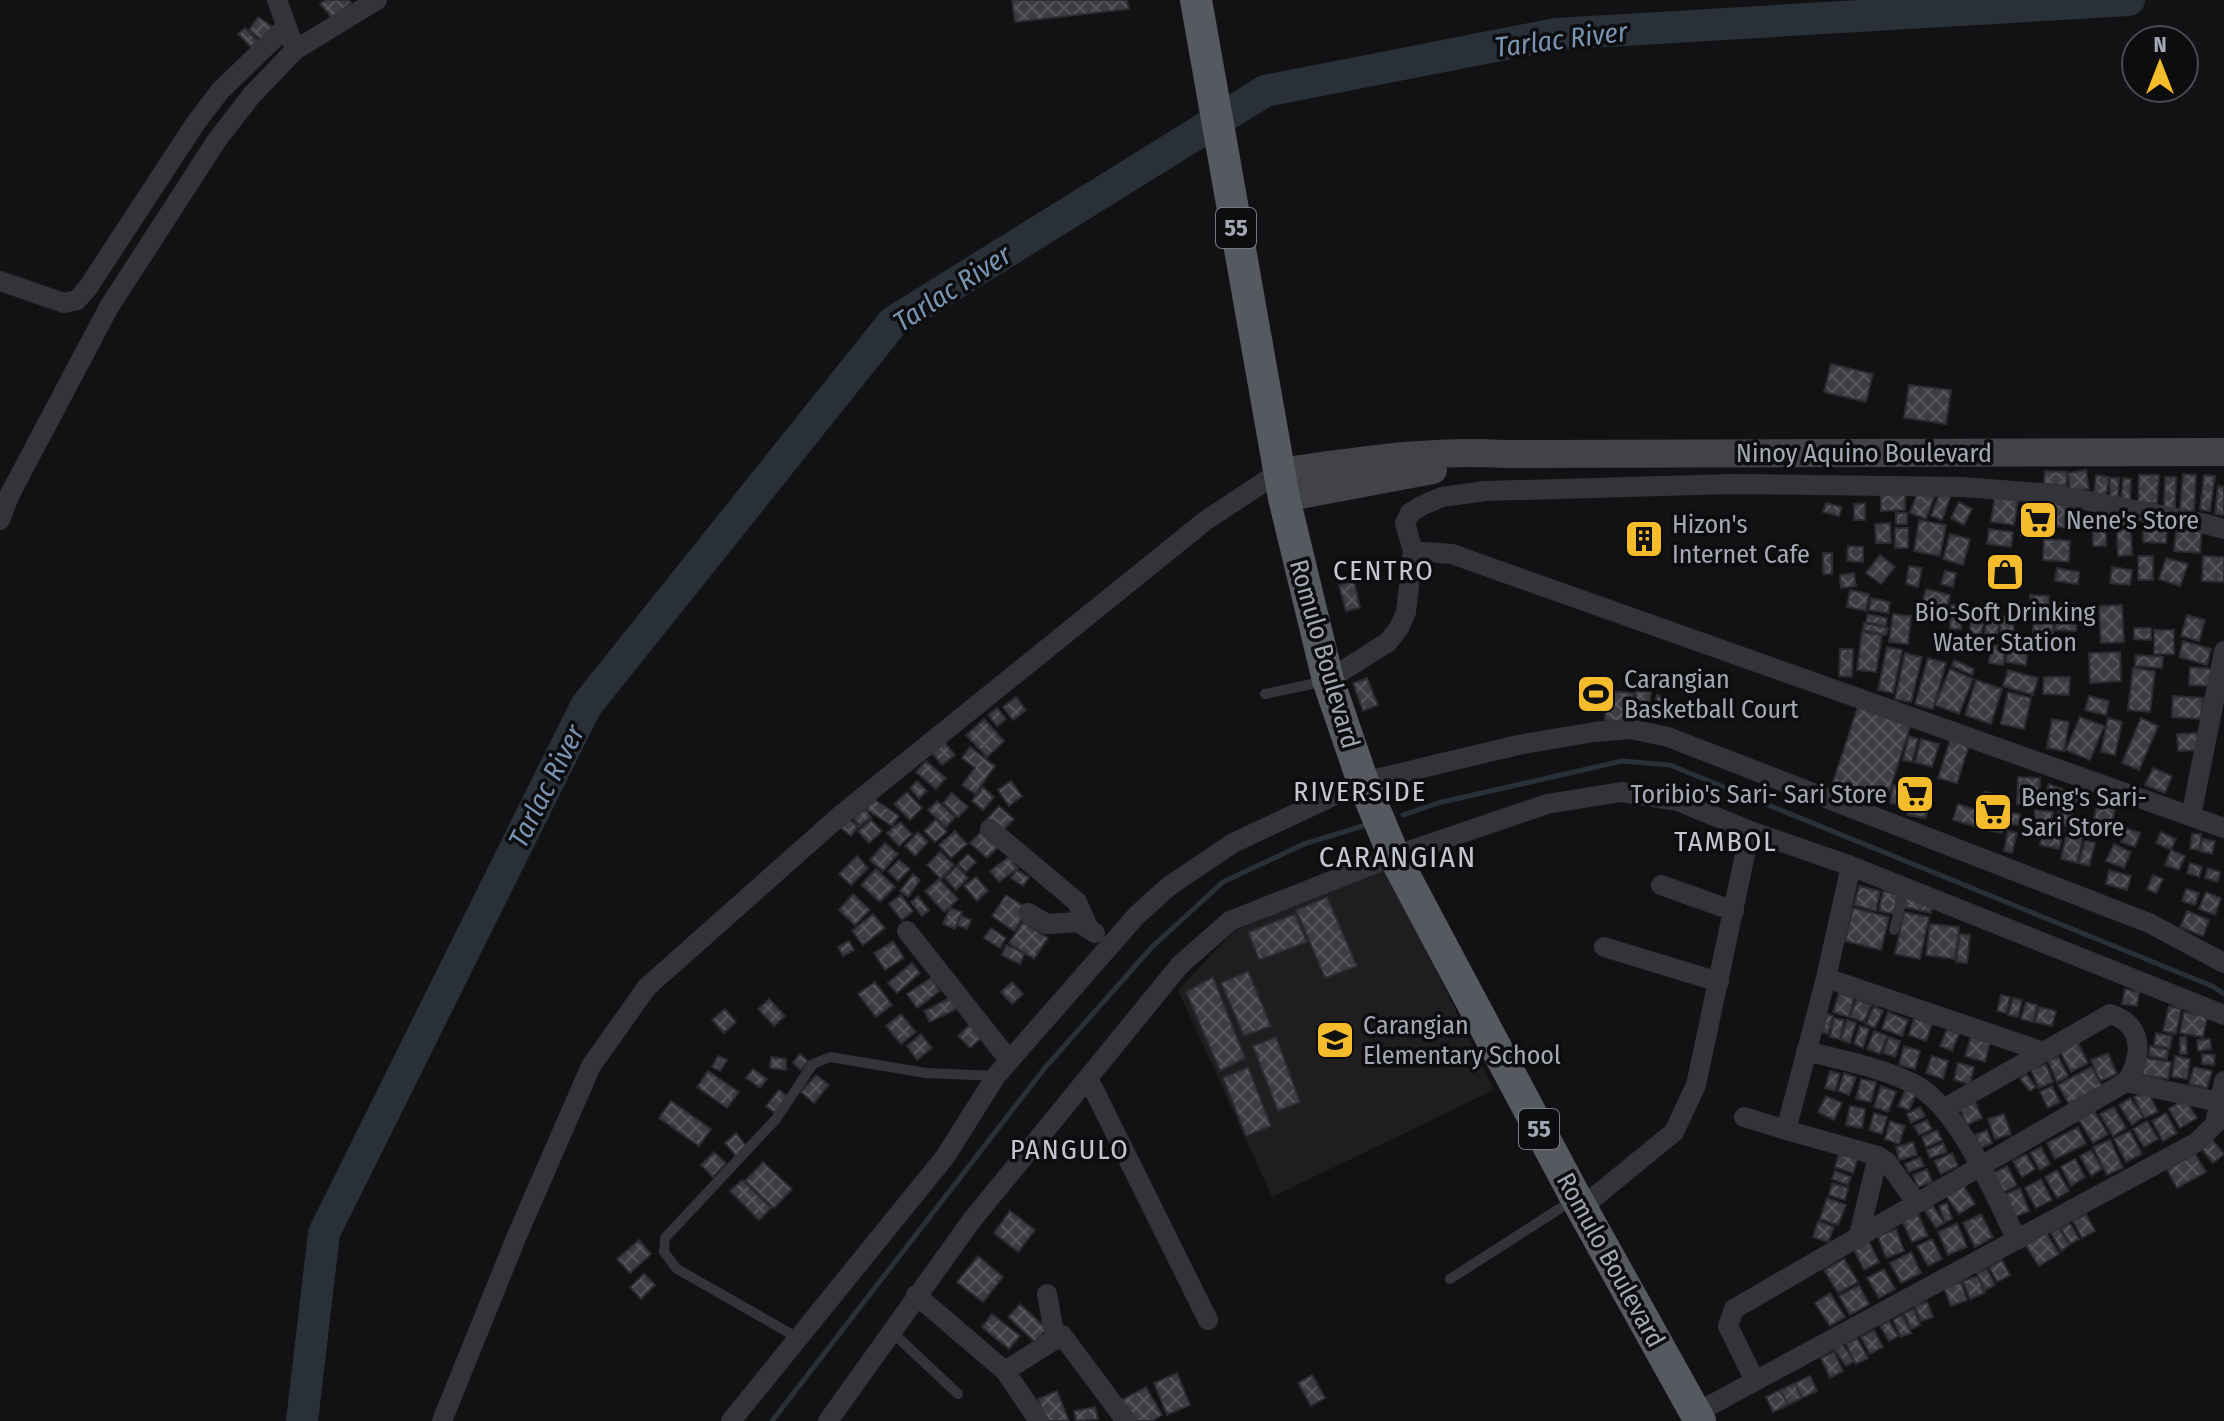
<svg xmlns="http://www.w3.org/2000/svg" width="2224" height="1421" viewBox="0 0 2224 1421" font-family="'Fira Sans Condensed',sans-serif">
<defs>
<pattern id="building-cross-hatch" width="8" height="8" patternUnits="userSpaceOnUse" patternTransform="scale(2)"><rect width="8" height="8" fill="#3c3d41"/><path d="M0 0l8 8M0 8l8-8" fill="none" stroke="#55565a"/></pattern>
</defs>
<rect width="100%" height="100%" fill="#121214"/>
<path fill="#1e1e21" d="M1386 866 1494 1090 1272 1197 1178 990 1234 931Z"/>
<path fill="#1c241e" d="M1589 676 1606 677 1604 711 1586 710Z"/>
<g fill="none" stroke-linecap="round" stroke-linejoin="round">
<path stroke="#293038" stroke-width="5" d="M1403 815 1438 803 1622 761 1670 765 2212 986 2224 994
M772 1421 1044 1069 1152 947 1223 882 1304 844 1366 825"/>
<path stroke="#293038" stroke-width="32" d="M302 1421 324 1233 586 706 893 322 1265 91 1556 34 2129 0"/>
</g>
<path fill="url(#building-cross-hatch)" stroke="#2c2c30" stroke-width="2" d="M325 0H349L351 3 332 18 320 4Z
M1012 0H1127L1129 9 1015 22Z
M258 17 273 27 263 41 249 30Z
M245 28 258 41 251 47 238 34Z
M1831 364 1873 374 1866 402 1824 392Z
M1909 385 1951 390 1946 424 1904 418Z
M2086 470 2089 489 2070 491 2068 473Z
M2045 471 2067 472 2066 486 2044 484Z
M2183 474 2196 475 2194 511 2180 510Z
M2096 475 2109 477 2106 495 2094 493Z
M2139 475H2159L2157 503H2138Z
M2204 475 2215 476 2210 511 2200 510Z
M2165 477H2176L2175 509 2164 508Z
M2110 478H2119L2118 497H2110Z
M2123 478 2131 479 2130 501 2121 500Z
M2218 486 2224 487V515L2215 514Z
M1905 488V510L1881 511V489Z
M1919 489 1935 494 1926 519 1910 513Z
M1940 492 1951 495 1942 520 1931 516Z
M1995 496 2018 500 2014 525 1991 522Z
M1959 502 1972 509 1964 525 1951 518Z
M1826 503 1842 507 1839 516 1823 512Z
M1865 503V520H1854V504Z
M2054 503 2077 505 2074 529 2052 526Z
M2023 504 2041 505 2039 536H2021Z
M2130 512 2132 555 2118 556 2116 513Z
M1896 513H1907V524H1896Z
M2143 519H2167L2166 543 2143 542Z
M1919 520 1946 525 1940 556 1914 551Z
M2093 520H2106V546H2093Z
M2177 522 2202 525 2200 553 2174 551Z
M1890 523 1891 543H1876L1875 524Z
M1636 526 1657 531 1652 552 1631 548Z
M1895 528H1908V548H1895Z
M1989 529 2013 532 2011 547 1987 544Z
M1950 534 1970 539 1963 565 1943 559Z
M2044 539 2070 541 2069 562 2043 560Z
M1848 546 1863 547V562L1847 561Z
M1823 553H1832V574H1823Z
M1880 555 1895 567 1881 584 1866 573Z
M2138 556H2153V580H2138Z
M2203 556 2224 557V582L2202 581Z
M2166 558 2188 564 2180 586 2159 579Z
M1996 559 2020 565 2013 586 1991 579Z
M1909 566 1922 568 1918 587 1906 584Z
M2112 567 2132 570 2130 585 2110 583Z
M2057 568 2079 572 2078 584 2055 581Z
M1945 571 1956 573 1953 587 1941 584Z
M1854 573 1856 586 1841 588 1840 575Z
M1354 581 1360 608 1346 611 1339 585Z
M1926 589 1950 595 1945 615 1921 609Z
M1850 590 1869 594 1866 611 1847 607Z
M2030 595 2049 596V608L2030 607Z
M1871 598 1890 602 1888 613 1869 610Z
M2056 604H2077L2076 631 2055 630Z
M1951 605 1961 606V629H1950Z
M2122 605 2124 642 2101 643 2099 606Z
M2034 611 2054 612 2053 635H2033Z
M1868 614 1887 618 1886 626 1866 622Z
M1893 614 1911 616 1908 644 1889 642Z
M1973 614 1985 616 1981 635 1969 633Z
M2187 615 2205 620 2199 641 2181 636Z
M2013 616 2014 633 2001 634 2000 617Z
M1987 618 1999 619 1997 641 1984 639Z
M1864 623 1888 628 1886 635 1863 630Z
M2134 628H2151V640L2134 639Z
M2154 630H2174V654H2154Z
M1862 632 1882 635 1876 672 1857 670Z
M2183 641 2211 649 2207 665 2179 657Z
M1991 645 2006 646 2003 665 1989 663Z
M2008 646 2028 648 2026 665 2006 662Z
M1887 647 1902 650 1893 693 1878 690Z
M1840 649H1853L1852 677 1839 676Z
M2120 652 2121 681 2090 683 2089 653Z
M1905 653 1922 657 1911 702 1895 699Z
M2136 655 2163 657 2162 668 2135 666Z
M1928 658 1946 663 1933 709 1915 704Z
M1954 660 1974 669 1972 675 1952 666Z
M2190 667 2212 669 2210 686 2189 685Z
M2133 668 2155 671 2150 712 2128 710Z
M1950 669 1973 679 1959 714 1935 705Z
M2008 670 2038 678 2033 695 2003 686Z
M2044 677H2070L2069 695 2043 694Z
M1367 678 1378 705 1363 711 1353 683Z
M1976 680 2002 689 1991 724 1965 715Z
M1607 691 1634 693 1632 722 1605 720Z
M1636 691 1651 692 1649 707 1635 705Z
M2008 692 2031 698 2024 729 2001 724Z
M1657 695 1668 698 1663 718 1652 715Z
M2089 696 2109 701 2106 715 2085 710Z
M2173 696 2203 698 2201 719 2172 717Z
M1016 697 1026 710 1013 720 1003 707Z
M1860 700 1913 717 1887 799 1833 782Z
M997 708 1006 719 997 726 988 715Z
M2080 717 2104 726 2090 760 2066 750Z
M2108 718 2122 722 2115 755 2101 752Z
M2141 718 2158 726 2139 770 2122 763Z
M984 719 1004 741 987 757 966 735Z
M2052 719 2069 722 2064 751 2047 748Z
M2197 733V750L2178 751 2177 734Z
M1952 734 1971 739 1957 783 1938 778Z
M1909 736 1918 739 1912 762 1903 760Z
M1921 739 1939 744 1932 767 1915 762Z
M944 742 955 755 942 765 931 752Z
M970 747 995 766 975 794 962 785 975 768 962 758Z
M926 761 946 778 936 789 916 772Z
M2153 768 2172 776 2165 793 2145 785Z
M2018 777 2040 778 2039 805 2017 804Z
M917 781 927 791 919 799 910 788Z
M1011 781 1022 796 1009 806 998 790Z
M2049 784 2079 795 2071 814 2042 803Z
M1893 785 1908 789 1904 806 1890 803Z
M983 787 994 797 983 810 972 801Z
M1911 791 1930 795 1926 818 1907 815Z
M907 792 922 808 910 820 894 804Z
M1985 792 2009 797 2005 813 1981 807Z
M952 793 968 807 958 817 943 803Z
M2099 795 2117 798 2109 837 2091 833Z
M874 799 899 816 892 826 866 809Z
M937 801 955 817 946 827 928 810Z
M1958 804 1979 811 1974 826 1953 820Z
M999 806 1014 819 1000 833 986 820Z
M865 809 871 817 860 826 853 818Z
M2035 810 2053 812 2051 823 2034 820Z
M2058 812 2073 815 2070 827 2055 823Z
M2011 813 2020 814 2019 825 2009 824Z
M1986 814 2006 818 2002 833 1982 829Z
M849 819 858 827 851 836 841 828Z
M936 819 947 832 935 842 924 831Z
M871 820 882 831 869 843 858 831Z
M2023 820 2035 821 2034 836 2022 835Z
M900 822 912 834 899 846 887 833Z
M2044 826 2064 830 2059 849 2040 845Z
M2126 828 2140 833 2135 847 2121 842Z
M955 831 967 844 951 858 939 845Z
M982 831 999 846 987 858 970 843Z
M2008 831 2017 833 2012 853 2004 851Z
M918 832 928 842 915 856 905 846Z
M2067 832 2083 836 2077 863 2061 859Z
M2161 832 2176 839 2171 850 2156 843Z
M2192 834H2201L2200 850 2190 849Z
M2203 839 2215 841 2212 854 2200 851Z
M2085 841 2095 843 2089 866 2079 863Z
M885 843 898 854 883 871 870 860Z
M2114 844 2131 852 2124 868 2106 861Z
M2171 850 2185 856 2179 870 2165 865Z
M940 852 954 865 941 879 927 865Z
M968 854 976 862 966 872 958 864Z
M857 856 868 868 851 885 839 874Z
M1009 857 1018 868 999 882 990 871Z
M899 860 910 869 898 881 888 871Z
M2190 863 2202 867 2199 877 2187 873Z
M957 866 968 878 956 890 945 878Z
M2208 868 2220 872 2218 882 2205 878Z
M876 869 895 887 880 902 861 885Z
M1017 870 1029 877 1023 886 1011 878Z
M2109 870 2131 876 2127 890 2106 884Z
M913 874 920 880 908 897 900 891Z
M2153 875 2163 879 2156 893 2147 889Z
M976 877 988 891 977 901 964 886Z
M939 879 958 899 944 912 925 891Z
M1859 886 1880 891 1876 911 1854 905Z
M2186 889 2199 893 2195 905 2182 901Z
M1883 891 1898 894 1894 914 1879 911Z
M2206 892 2221 898 2215 915 2199 909Z
M853 894 870 910 855 925 839 910Z
M901 895 913 911 902 920 889 904Z
M1006 895 1028 909 1014 931 992 916Z
M918 896 929 910 922 916 911 902Z
M1906 896 1933 902 1931 913 1904 907Z
M1327 897 1357 966 1325 978 1296 910Z
M950 908 962 912 955 929 943 924Z
M1853 908 1889 917 1881 950 1845 941Z
M2187 911 2209 920 2203 936 2180 927Z
M1904 912 1929 917 1920 959 1895 954Z
M873 914 885 928 863 945 852 931Z
M1295 914 1307 942 1259 960 1248 932Z
M961 916 971 920 967 929 957 925Z
M1023 922 1048 938 1034 959 1009 943Z
M1930 924 1959 927 1955 959 1926 955Z
M991 928 1006 938 1000 948 984 938Z
M1960 934 1970 935 1967 963 1956 962Z
M849 941 854 950 843 956 838 947Z
M893 941 904 958 885 970 874 953Z
M1006 945 1025 953 1020 964 1002 955Z
M912 963 920 973 897 993 888 983Z
M1248 971 1271 1026 1244 1036 1221 983Z
M1213 977 1245 1058 1220 1071 1186 992Z
M931 978 940 991 917 1008 907 994Z
M875 982 892 1005 876 1017 858 994Z
M1012 982 1023 994 1012 1004 1001 992Z
M2125 989 2139 992 2137 1006 2122 1004Z
M1839 993 1854 998 1849 1017 1833 1012Z
M2001 995 2010 997 2006 1013 1997 1011Z
M952 997 958 1008 930 1022 924 1011Z
M2013 998 2022 1000 2018 1017 2008 1015Z
M769 999 785 1016 774 1026 758 1009Z
M1857 999 1871 1005 1864 1022 1850 1017Z
M2026 1002 2037 1005 2033 1022 2021 1019Z
M1874 1006 1883 1011 1875 1028 1866 1024Z
M2169 1006 2181 1009 2176 1034 2163 1031Z
M2039 1007 2056 1011 2052 1026 2035 1022Z
M725 1009 736 1022 724 1033 712 1020Z
M1888 1012 1908 1020 1902 1036 1882 1029Z
M2184 1012 2207 1017 2203 1037 2180 1033Z
M901 1014 916 1032 901 1044 886 1026Z
M1827 1014 1833 1016 1828 1034 1822 1032Z
M1834 1018 1844 1020 1840 1039 1830 1037Z
M1914 1018 1932 1024 1926 1041 1909 1035Z
M1847 1020 1856 1023 1850 1043 1841 1040Z
M974 1021 986 1034 970 1048 958 1036Z
M1860 1026 1869 1029 1863 1048 1854 1044Z
M1947 1029 1959 1034 1952 1051 1940 1046Z
M1874 1031 1887 1036 1880 1054 1867 1049Z
M2156 1033 2172 1036 2170 1048 2154 1045Z
M921 1034 932 1048 917 1060 907 1046Z
M1276 1037 1300 1102 1278 1111 1253 1046Z
M1889 1037 1900 1041 1895 1057 1883 1053Z
M1971 1037 1990 1042 1985 1062 1965 1056Z
M2180 1037H2186L2187 1054H2180Z
M2076 1039 2088 1063 2071 1072 2058 1048Z
M2210 1039 2211 1049 2198 1051 2197 1040Z
M1904 1046 1920 1051 1915 1069 1899 1065Z
M2150 1046 2168 1050 2167 1059 2149 1056Z
M2108 1053 2117 1074 2100 1081 2091 1060Z
M800 1054 808 1061 801 1070 793 1063Z
M2202 1054 2215 1055 2214 1065 2202 1064Z
M718 1056 727 1060 720 1071 712 1067Z
M1932 1056 1948 1061 1943 1079 1926 1073Z
M2058 1056 2068 1076 2057 1082 2048 1061Z
M2175 1056 2190 1059 2187 1079 2172 1077Z
M771 1057 786 1059V1070L770 1068Z
M2145 1058 2171 1062 2168 1079 2142 1075Z
M1958 1063 1974 1067 1970 1084 1954 1080Z
M2046 1064 2053 1082 2039 1088 2031 1070Z
M1248 1067 1271 1126 1246 1136 1223 1078Z
M2091 1067 2102 1086 2069 1104 2058 1085Z
M2194 1067 2212 1071 2207 1088 2189 1084Z
M753 1069 767 1079 760 1088 746 1078Z
M708 1071 739 1092 727 1108 697 1087Z
M1830 1071 1840 1074 1835 1091 1825 1088Z
M1844 1073 1856 1077 1849 1095 1838 1091Z
M2026 1074 2036 1087 2030 1091 2020 1079Z
M816 1075 829 1085 814 1103 801 1092Z
M1861 1079 1876 1082 1871 1102 1856 1099Z
M1881 1086 1896 1092 1888 1112 1874 1107Z
M2052 1086 2060 1102 2048 1108 2040 1092Z
M1906 1089 1916 1093 1909 1110 1898 1106Z
M779 1090 788 1097 775 1113 766 1106Z
M2148 1091 2158 1112 2144 1118 2134 1097Z
M1826 1096 1842 1103 1834 1120 1818 1112Z
M2130 1098 2143 1117 2132 1125 2119 1105Z
M2185 1099 2197 1118 2180 1128 2169 1109Z
M671 1101 711 1129 699 1146 659 1118Z
M1975 1102 1982 1118 1967 1125 1960 1109Z
M1850 1106 1865 1109 1862 1128 1846 1125Z
M1920 1107 1925 1116 1911 1123 1907 1114Z
M2114 1107 2126 1128 2113 1136 2100 1114Z
M2094 1111 2108 1134 2093 1143 2079 1120Z
M1874 1113 1887 1117 1882 1134 1869 1130Z
M2166 1113 2177 1133 2163 1141 2152 1121Z
M2004 1114 2011 1134 1995 1139 1988 1119Z
M1927 1120 1932 1129 1919 1135 1914 1126Z
M1890 1121 1905 1126 1899 1144 1885 1139Z
M2147 1121 2158 1139 2144 1147 2133 1129Z
M2078 1127 2086 1144 2055 1159 2047 1143Z
M1937 1130 1942 1140 1926 1147 1922 1137Z
M1987 1130 1992 1143 1981 1148 1975 1135Z
M2130 1131 2142 1154 2126 1162 2114 1139Z
M736 1133 747 1147 736 1156 725 1143Z
M2209 1136 2224 1154 2213 1163 2198 1145Z
M2110 1140 2123 1168 2107 1175 2093 1147Z
M1913 1142 1917 1155 1899 1160 1896 1147Z
M1943 1143 1947 1152 1930 1158 1927 1150Z
M2041 1147 2050 1164 2040 1170 2030 1153Z
M2091 1150 2102 1169 2091 1176 2080 1156Z
M1840 1151 1858 1157 1853 1173 1835 1167Z
M714 1152 726 1163 713 1177 701 1165Z
M1952 1153 1958 1166 1941 1174 1934 1161Z
M2026 1154 2035 1169 2022 1177 2013 1161Z
M2195 1154 2206 1172 2177 1188 2167 1170Z
M1920 1157 1924 1166 1909 1172 1905 1164Z
M2075 1159 2085 1177 2071 1186 2061 1167Z
M763 1162 792 1189 774 1208 745 1181Z
M2007 1166 2017 1185 2004 1192 1994 1173Z
M1927 1169 1932 1182 1918 1187 1913 1175Z
M2057 1170 2069 1191 2057 1198 2045 1177Z
M1835 1171 1851 1177 1848 1185 1832 1179Z
M2041 1179 2052 1200 2036 1208 2025 1188Z
M742 1180 771 1208 759 1220 730 1191Z
M1832 1183 1848 1188 1845 1200 1829 1195Z
M1963 1185 1975 1204 1959 1214 1946 1196Z
M2020 1188 2029 1211 2015 1217 2006 1194Z
M1827 1198 1846 1205 1838 1225 1820 1219Z
M1947 1203 1952 1219 1945 1222 1939 1206Z
M1933 1206 1944 1223 1936 1228 1925 1211Z
M1010 1211 1035 1230 1018 1252 994 1233Z
M1918 1214 1928 1236 1912 1242 1902 1221Z
M1981 1214 1993 1237 1975 1247 1963 1223Z
M2086 1214 2095 1231 2082 1238 2073 1221Z
M1818 1221 1834 1227 1828 1242 1813 1237Z
M1957 1223 1967 1247 1948 1255 1938 1232Z
M2070 1223 2079 1239 2070 1244 2061 1228Z
M2059 1228 2069 1245 2061 1251 2051 1233Z
M1896 1229 1904 1251 1886 1258 1878 1236Z
M2045 1231 2059 1254 2039 1266 2024 1243Z
M1932 1239 1942 1259 1928 1266 1917 1246Z
M639 1240 651 1254 630 1273 617 1259Z
M1869 1242 1879 1262 1864 1270 1854 1250Z
M1911 1252 1921 1273 1901 1283 1890 1263Z
M978 1256 1003 1277 983 1302 957 1282Z
M1844 1259 1858 1282 1838 1293 1824 1270Z
M2002 1260 2010 1275 1997 1282 1989 1267Z
M1884 1269 1895 1289 1879 1298 1867 1278Z
M1987 1269 1995 1285 1985 1290 1977 1273Z
M644 1274 655 1285 641 1299 630 1287Z
M1978 1276 1985 1293 1970 1299 1963 1281Z
M1961 1282 1967 1300 1951 1306 1944 1288Z
M1859 1285 1869 1304 1850 1315 1839 1296Z
M1830 1293 1845 1317 1830 1326 1815 1303Z
M1927 1302 1933 1317 1921 1321 1915 1306Z
M1020 1304 1047 1329 1035 1342 1008 1317Z
M1914 1309 1920 1325 1911 1329 1904 1313Z
M992 1314 1020 1336 1009 1349 982 1327Z
M1902 1315 1911 1333 1901 1337 1893 1320Z
M1889 1321 1898 1336 1889 1341 1880 1326Z
M1874 1330 1883 1347 1870 1354 1861 1337Z
M1857 1338 1868 1358 1856 1364 1846 1344Z
M1842 1344 1854 1361 1846 1366 1835 1350Z
M1834 1352 1843 1371 1830 1378 1821 1358Z
M1177 1373 1190 1405 1167 1415 1154 1383Z
M1312 1375 1325 1398 1311 1406 1298 1383Z
M1810 1376 1817 1391 1802 1398 1795 1383Z
M1795 1383 1802 1398 1788 1405 1780 1390Z
M1146 1387 1162 1415 1152 1421H1129L1118 1402Z
M1780 1390 1788 1405 1773 1412 1766 1397Z
M1057 1391 1069 1421H1046L1038 1399Z
M1095 1407 1098 1419 1076 1421 1074 1411Z"/>
<g fill="none" stroke-linecap="round" stroke-linejoin="round">
<path stroke="#333439" stroke-width="10" d="M1265 694 1326 681
M1894 930 1905 888
M1450 1279 1573 1200
M891 1331 958 1394
M798 1338 677 1269 664 1252 665 1238 776 1119 813 1064 830 1057 926 1073 996 1076"/>
<path stroke="#333439" stroke-width="20" d="M295 50 377 0
M0 281 64 303 77 300 87 289 195 124 220 91 285 28
M0 520 10 494 109 307 217 140 251 96 295 50 277 0
M1413 551 1452 554 2224 828
M1328 680 1388 642 1399 628 1406 612 1413 551 1405 523 1410 513 1421 506 1442 497 1485 491 1732 484 1963 487 2053 494 2202 523 2224 529
M2191 816 2224 651
M990 829 1077 902 1089 929
M1851 866 1826 978 1786 1130 1878 1156 1887 1162 1916 1202
M1661 885 1734 911
M1028 913 1047 924 1078 922 1095 933
M907 931 1009 1060
M1604 947 1719 982
M1826 978 2041 1051
M1806 1051C1841 1060 1879 1067 1912 1083 1958 1105 1994 1194 2017 1240
M1088 1078 1208 1320
M2126 1082 2219 1102
M1744 1117 1786 1130
M1581 1208 1674 1132 1696 1085 1750 831
M1859 1235 1878 1156
M1047 1294 1055 1338
M916 1295 1005 1371 1039 1421
M1005 1371 1062 1335 1126 1421
M1755 1381 1728 1326 1734 1309 2126 1082C2143 1057 2144 1024 2110 1014L1945 1108
M1696 1413 2197 1142 2215 1124 2224 1081
M442 1421 516 1238 591 1066 647 987 842 814 1205 521 1279 472
M731 1421 945 1157 996 1076 1136 916 1168 887 1233 843 1363 782 1518 745 1594 732 1630 729 1668 737 2149 923 2224 963
M828 1421 972 1220 1180 965 1230 921 1394 856 1547 804 1621 792 1678 801 1750 831 1851 866 2224 1015"/>
<path stroke="#414349" stroke-width="28" d="M1279 472C1354 462 1428 449 1504 454L2224 452
M1284 498 1433 470"/>
<path stroke="#575961" stroke-width="32" d="M1196 0 1284 498 1328 680 1363 782 1394 856 1576 1198 1700 1421"/>
</g>
<defs>
<g id="supermarket-square" transform="scale(2)"><rect x="-9" y="-9" width="18" height="18" rx="4" fill="#f4bb2a" stroke="#0d0d0f"/><path d="M-6-5.5h2.5l.6 2H6L4.5 2H-2.5L-4.4-4H-6ZM-1.5 3.2a1.3 1.3 0 1 0 .1 0ZM3 3.2a1.3 1.3 0 1 0 .1 0Z" fill="#111"/></g>
<g id="building-square" transform="scale(2)"><rect x="-9" y="-9" width="18" height="18" rx="4" fill="#f4bb2a" stroke="#0d0d0f"/><path d="M-4-6H4V6H1V3H-1V6H-4ZM-2.5-4.3h1.7v1.8h-1.7ZM.8-4.3h1.7v1.8H.8ZM-2.5-1h1.7V.8h-1.7ZM.8-1h1.7V.8H.8Z" fill="#111"/></g>
<g id="shop-square" transform="scale(2)"><rect x="-9" y="-9" width="18" height="18" rx="4" fill="#f4bb2a" stroke="#0d0d0f"/><path d="M-5-2.5h2.3a2.7 3.5 0 0 1 5.4 0H5L5.5 6h-11ZM-1.5-2.5h3a1.5 2.3 0 0 0-3 0Z" fill="#111"/></g>
<g id="stadium-square" transform="scale(2)"><rect x="-9" y="-9" width="18" height="18" rx="4" fill="#f4bb2a" stroke="#0d0d0f"/><path d="M0-5a6.5 5 0 1 0 0 10a6.5 5 0 1 0 0-10ZM-3.5-1.8h7v3.6h-7Z" fill="#111"/></g>
<g id="school-square" transform="scale(2)"><rect x="-9" y="-9" width="18" height="18" rx="4" fill="#f4bb2a" stroke="#0d0d0f"/><path d="M0-5L7-2L0 1L-7-2ZM-4 1L0 2.5L4 1V4Q0 6-4 4Z" fill="#111"/></g>
</defs>
<g fill-rule="evenodd">
<use href="#supermarket-square" x="2038" y="520"/>
<use href="#building-square" x="1644" y="539"/>
<use href="#shop-square" x="2005" y="572"/>
<use href="#stadium-square" x="1596" y="694"/>
<use href="#supermarket-square" x="1915" y="794"/>
<use href="#supermarket-square" x="1993" y="812"/>
<use href="#school-square" x="1335" y="1040"/>
</g>
<g text-anchor="middle" stroke-width="7" stroke-linejoin="round" paint-order="stroke">
<g fill="#0d0d0f" stroke="#767a83" stroke-width="2">
<rect x="1216" y="208" width="40" height="40" rx="6"/>
<rect x="1519" y="1109" width="40" height="40" rx="6"/>
</g>
<g font-size="24" font-weight="bold" fill="#a3a8b5">
<text x="1236" y="236">55</text>
<text x="1539" y="1137">55</text>
</g>
<g font-size="26" fill="#a3a8b5" stroke="#0d0d0f">
<text x="1864" y="462">Ninoy Aquino Boulevard</text>
<text transform="translate(1325 654) rotate(74)" y="9">Romulo Boulevard</text>
<text transform="translate(1611 1260) rotate(61)" y="9">Romulo Boulevard</text>
</g>
<g font-size="26" fill="#a3a8b5" stroke="#0d0d0f" text-anchor="start">
<text x="2066" y="529">Nene's Store</text>
<text x="1672" y="533">Hizon's<tspan x="1672" dy="30">Internet Cafe</tspan></text>
<text x="2005" y="621" text-anchor="middle">Bio-Soft Drinking<tspan x="2005" dy="30">Water Station</tspan></text>
<text x="1624" y="688">Carangian<tspan x="1624" dy="30">Basketball Court</tspan></text>
<text x="1887" y="803" text-anchor="end">Toribio's Sari- Sari Store</text>
<text x="2021" y="806">Beng's Sari-<tspan x="2021" dy="30">Sari Store</tspan></text>
<text x="1363" y="1034">Carangian<tspan x="1363" dy="30">Elementary School</tspan></text>
</g>
<g font-size="28" font-style="italic" fill="#7994b1" stroke="#0d0d0f">
<text transform="translate(1561 39) rotate(-7)" y="10">Tarlac River</text>
<text transform="translate(952 288) rotate(-33)" y="10">Tarlac River</text>
<text transform="translate(546 786) rotate(-63)" y="10">Tarlac River</text>
</g>
<g font-size="28" letter-spacing="2" fill="#c4c7d1" stroke="#0d0d0f">
<text x="1384" y="580">CENTRO</text>
<text x="1360" y="801">RIVERSIDE</text>
<text x="1726" y="851">TAMBOL</text>
<text x="1070" y="1159">PANGULO</text>
</g>
<g font-size="30" letter-spacing="2" fill="#c4c7d1" stroke="#0d0d0f">
<text x="1398" y="867">CARANGIAN</text>
</g>
</g>
<g transform="translate(2160 64)"><circle r="38" fill="#0d0d0f" stroke="#494b51" stroke-width="2"/>
<path d="M0-6L14 30L0 20L-14 30Z" fill="#f4bb2a"/>
<text y="-12" font-size="22" font-weight="bold" text-anchor="middle" fill="#a3a8b5">N</text>
</g>
</svg>
